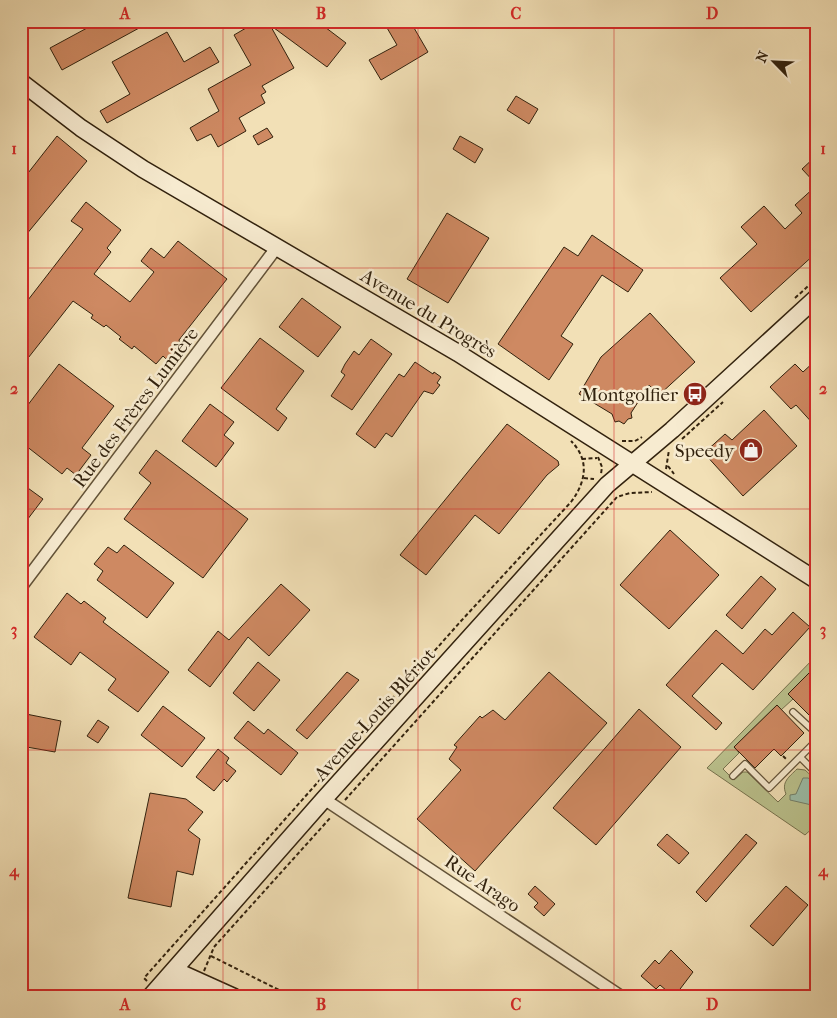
<svg xmlns="http://www.w3.org/2000/svg" width="837" height="1018" viewBox="0 0 837 1018" font-family="'IM FELL French Canon',serif">
<rect width="100%" height="100%" fill="#f2e0b6"/>
<filter id="stains"><feTurbulence type="fractalNoise" baseFrequency=".004" numOctaves="4"/><feColorMatrix values="0 0 0 0 .2 0 0 0 0 .09 0 0 0 0 .02 0 0 0 .5 -.17"/></filter>
<radialGradient id="worn" r=".72"><stop offset=".6" stop-color="#630" stop-opacity="0"/><stop offset="1" stop-color="#630" stop-opacity=".3"/></radialGradient>
<path fill="#bbc28d" stroke="#76724e" d="M816 656V676L811 671 788 694 793 699 781 710 777 705 734 747 739 753 723 769 734 780 743 772H747L778 802 786 794C781 782 789 777 797 769L805 770 816 780V825L805 835 707 768Z"/>
<path fill="#9cbea9" stroke="#72806b" d="M803 778H808L816 782V806L790 800V795L796 794Z"/>
<path fill="#ce8962" stroke="#32220e" d="M100 21H152L62 70 50 48Z
M258 21H317L346 43 327 67 270 25 294 68 262 86 266 92 261 95 265 103 239 118 246 131 218 147 211 134 197 141 190 128 219 111 208 89 251 65 234 35Z
M383 21H410L428 52 381 80 369 60 397 45Z
M167 32 184 62 210 47 219 62 107 123 100 111 130 94 112 62Z
M516 96 538 109 529 124 507 110Z
M267 128 273 137 258 145 253 136Z
M57 136 87 161 21 241V182Z
M460 136 483 149 475 163 453 149Z
M816 156V184L802 169Z
M816 186V253L751 312 720 278 757 244 741 227 764 206 785 229 802 213 795 205Z
M86 202 121 230 107 248 111 252 94 274 130 302 154 272 141 261 151 248 164 258 178 241 227 279 179 340 181 348 173 358 166 359 163 356 156 364 134 346 132 349 119 339 121 337 106 325 104 327 91 318 93 315 73 301 21 367V309L83 229 71 221Z
M447 213 489 238 448 303 407 279Z
M592 235 643 270 628 292 602 275 561 336 573 344 549 380 498 344 564 247 578 256Z
M302 298 341 327 318 357 279 327Z
M650 313 695 362 659 395 649 385 631 413 632 418 628 419 624 424 619 421 615 422 612 414 579 394 601 357Z
M260 338 304 371 276 409 287 418 278 431 221 388Z
M371 339 392 354 352 410 331 396 345 375 341 372 345 364 354 351 359 355Z
M816 360V427L796 405 791 409 770 387 795 364 803 372Z
M415 362 433 374 434 372 441 377 437 383 440 385 433 394 424 391 392 437 386 433 375 448 356 434 399 374 404 377Z
M59 364 114 406 82 448 91 455 76 475 67 468 62 474 21 442V414Z
M210 404 234 422 224 435 234 443 216 467 182 441Z
M764 410 797 446 743 496 704 453 725 434 732 440Z
M507 424 558 461 559 465 547 475 499 534 475 515 426 575 400 555Z
M156 450 248 519 203 578 124 519 151 483 139 473Z
M21 483 43 499 21 528Z
M670 530 719 575 669 629 620 585Z
M124 545 174 583 147 618 97 580 103 571 94 564 108 547 117 553Z
M761 576 776 589 742 629 726 615Z
M281 584 310 610 269 656 248 637 210 687 188 670 218 631 229 640Z
M67 593 81 604 84 601 106 618 103 622 169 672 138 712 108 690 116 679 80 652 71 665 34 637Z
M793 612 810 627 753 690 722 663 692 696 722 723 716 730 666 685 716 630 743 654 765 629 772 635Z
M258 662 280 680 254 711 233 693Z
M811 671 816 676V722L788 694Z
M347 672 359 680 307 739 296 730Z
M549 672 607 723 475 871 417 819 461 770 449 759 457 747 454 745 480 716 482 718 493 710 505 720Z
M777 705 804 733 781 756 774 749 755 768 734 747Z
M163 706 205 738 182 767 141 735Z
M639 709 681 747 596 845 553 808Z
M21 713 61 721 55 752 21 746Z
M98 720 109 727 98 743 87 736Z
M248 721 264 734 268 729 298 753 281 775 234 738Z
M218 749 229 758 226 763 236 771 227 782 224 779 214 791 196 777Z
M150 793 186 799 203 812 188 830 200 839 193 875 177 871 171 907 128 898Z
M667 834 689 853 679 864 657 845Z
M746 834 757 843 706 902 696 892Z
M535 886 555 904 544 916 534 907 538 903 528 894Z
M786 886 808 905 773 946 750 926Z
M671 950 693 972 674 997 660 985 656 989 641 976 655 960 659 964Z"/>
<g fill="none" stroke-linecap="round" stroke-linejoin="round">
<g stroke="#625238" stroke-width="8">
<path id="lane" d="M793 712 816 733
M800 757 816 773
M733 776 745 764 769 788 816 741"/>
</g>
<g stroke="#625238" stroke-width="14">
<path id="street" d="M21 587 277 247
M324 799 622 997"/>
</g>
<g stroke="#32220e" stroke-width="19">
<path id="secondary" d="M21 82 81 128 143 169 458 353 816 580
M174 970 234 997
M165 980 202 997
M150 997 324 799 607 485 672 430 816 298"/>
</g>
<path stroke="#32220e" stroke-width="2" stroke-dasharray="4 2.5" stroke-linecap="butt" d="M795 298 816 279
M682 439 723 402
M622 441H635L642 437
M598 457 602 467 601 474
M582 459 597 458
M668 466 674 474
M666 469 669 450
M584 478 594 479
M783 756 787 760
M345 800 617 497 630 493 652 492
M211 956 293 997
M204 971 214 947 331 817
M147 981 144 978 461 621 571 502C586 482 590 460 571 441"/>
<use href="#lane" stroke="#f7ebd0" stroke-width="5.5"/>
<use href="#street" stroke="#f7ebd0" stroke-width="11"/>
<use href="#secondary" stroke="#f7ebd0" stroke-width="16"/>
</g>
<path fill="none" stroke="#d62828" stroke-width="1" stroke-opacity="0.55" d="M223 21V997M418 21V997M614 21V997M21 268H816M21 509H816M21 750H816"/>
<defs>
<g id="bus-disc" transform="scale(1.25)"><circle r="9.5" fill="#8f2418" stroke="#f7ebd0"/><path d="M-5-6H5V4H4V6H2V4H-2V6H-4V4H-5ZM-3.5-4V0h7V-4ZM-3.5 1.2v1.5H-2V1.2ZM2 1.2v1.5H3.5V1.2Z" fill="#fff"/></g>
<g id="shop-disc" transform="scale(1.25)"><circle r="9.5" fill="#8f2418" stroke="#f7ebd0"/><path d="M-5-2.5h2.3a2.7 3.5 0 0 1 5.4 0H5L5.5 6h-11ZM-1.5-2.5h3a1.5 2.3 0 0 0-3 0Z" fill="#fff"/></g>
</defs>
<g fill-rule="evenodd">
<use href="#bus-disc" x="695" y="394"/>
<use href="#shop-disc" x="751" y="450"/>
</g>
<g text-anchor="middle" stroke-width="5" stroke-linejoin="round" paint-order="stroke">
<g font-size="19" fill="#32220e" stroke="#f7ebd0">
<text transform="translate(429 313) rotate(31)" y="7">Avenue du Progrès</text>
<text transform="translate(135 407) rotate(-53)" y="7">Rue des Frères Lumière</text>
<text transform="translate(374 714) rotate(-48)" y="7">Avenue Louis Blériot</text>
<text transform="translate(483 883) rotate(34)" y="7">Rue Arago</text>
</g>
<g font-size="19" fill="#32220e" stroke="#f7ebd0" text-anchor="end">
<text x="678" y="401">Montgolfier</text>
<text x="734" y="457">Speedy</text>
</g>
</g>
<rect width="837" height="1018" fill="none" stroke="#f2e0b6" stroke-width="55"/>
<g transform="translate(774 62) rotate(294)" stroke="#f7ebd0" stroke-width="4" paint-order="stroke">
<path d="M0-4L9 19L0 12L-9 19Z" fill="#32220e"/>
<text y="-8" font-size="14" font-weight="bold" text-anchor="middle" fill="#32220e">N</text>
</g>
<rect x="28" y="28" width="782" height="962" fill="none" stroke="#d62828" stroke-width="2"/>
<g font-size="16" text-anchor="middle" font-weight="bold" fill="#d62828">
<text x="125" y="19">A</text>
<text x="321" y="19">B</text>
<text x="516" y="19">C</text>
<text x="712" y="19">D</text>
<text x="14" y="154">1</text>
<text x="823" y="154">1</text>
<text x="14" y="394">2</text>
<text x="823" y="394">2</text>
<text x="14" y="635">3</text>
<text x="823" y="635">3</text>
<text x="14" y="876">4</text>
<text x="823" y="876">4</text>
<text x="125" y="1010">A</text>
<text x="321" y="1010">B</text>
<text x="516" y="1010">C</text>
<text x="712" y="1010">D</text>
</g>
<rect width="100%" height="100%" filter="url(#stains)"/>
<rect width="100%" height="100%" fill="url(#worn)"/>
</svg>
